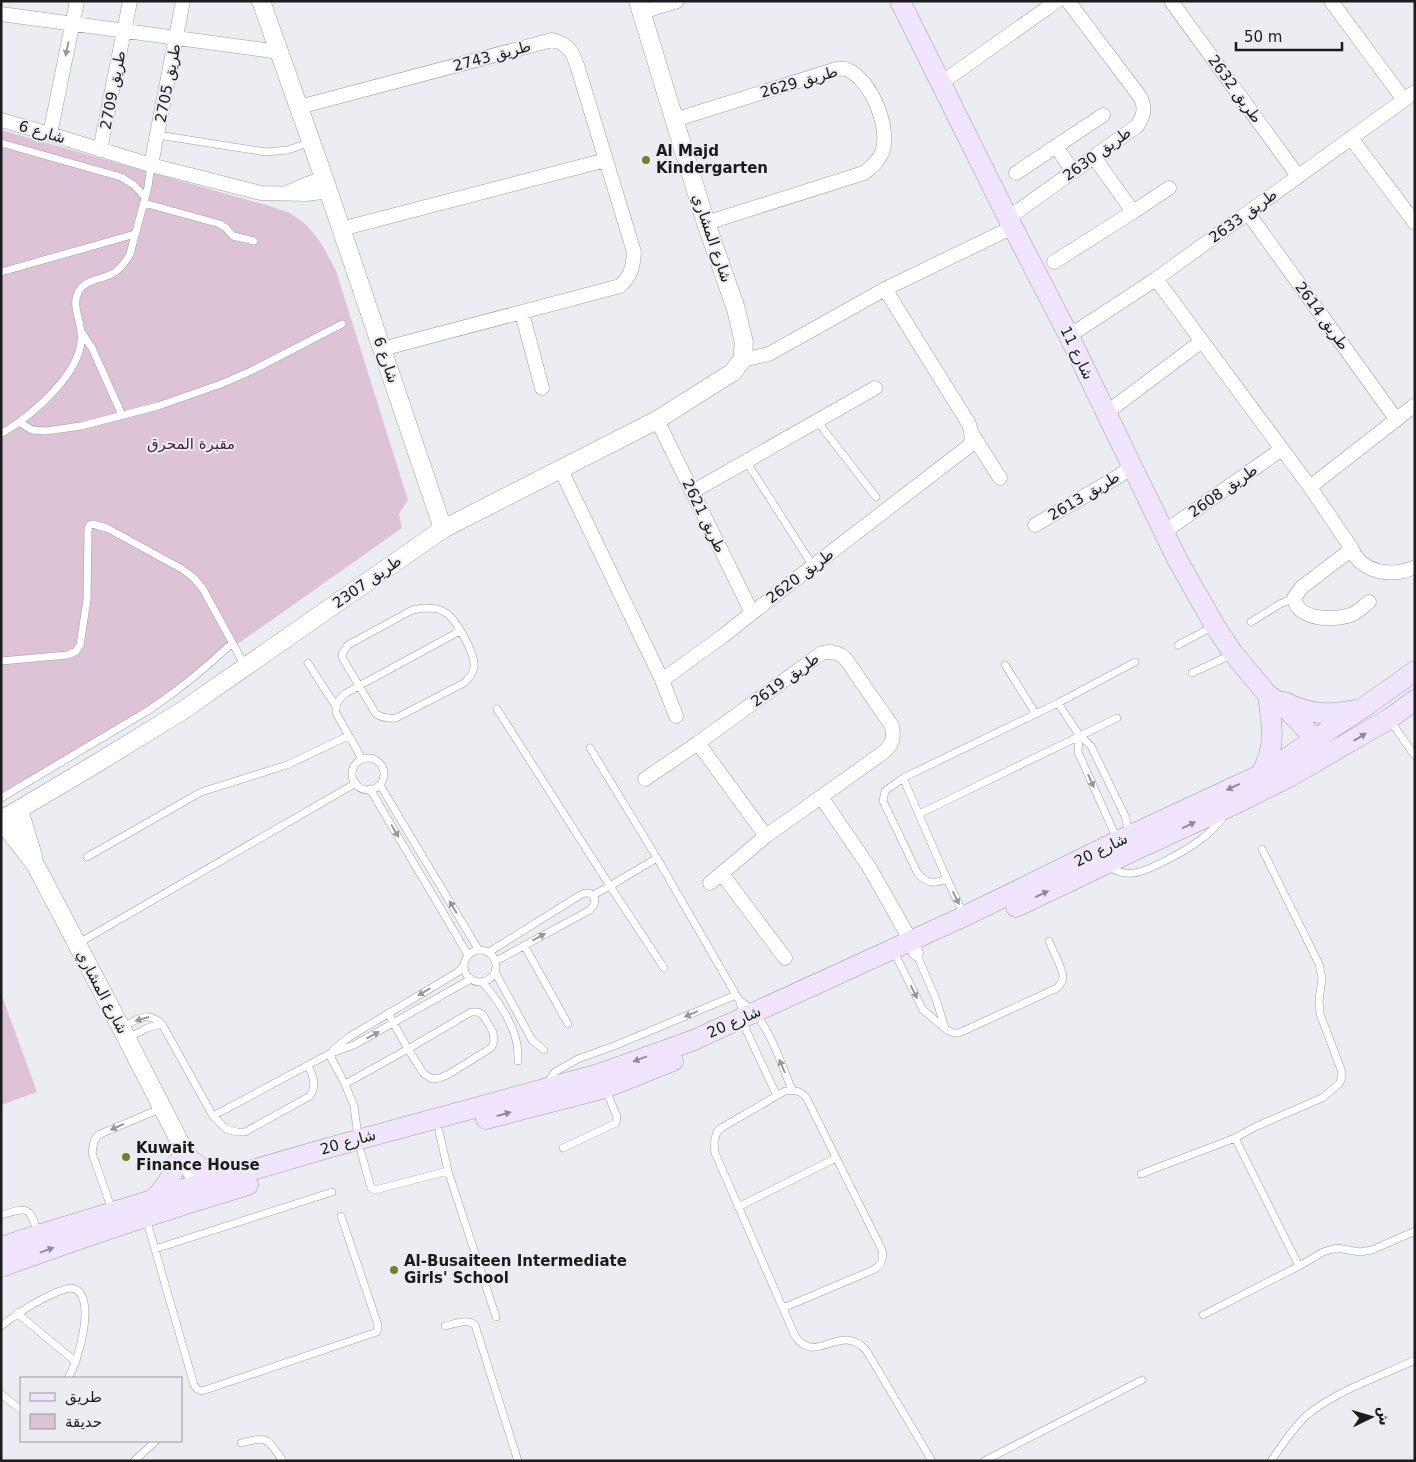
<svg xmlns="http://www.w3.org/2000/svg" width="1416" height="1462" viewBox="0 0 1416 1462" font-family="'DejaVu Sans','Noto Naskh Arabic',sans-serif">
<rect width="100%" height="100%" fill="#ecedf3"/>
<path fill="#ddc3d5" d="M1 130 266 205C274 208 284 210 291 214 314 227 325 249 336 271L408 500 399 514 402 528 133 718 1 796Z
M1 993 37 1092 1 1105Z"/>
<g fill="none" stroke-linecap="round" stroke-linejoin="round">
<g stroke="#9d9ea3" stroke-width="8">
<path id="service" d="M158 135 266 152 288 150 311 142
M1 143 121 177 134 185 145 197
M144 203 220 224 226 228 233 236 254 241
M1 272 135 234
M82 333 92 348 122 415
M817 421 876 497
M19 422 32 430 46 431 81 426 158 406 221 384 251 371 342 324
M1 434C31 416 86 371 81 332 80 319 71 303 79 291 86 278 104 280 115 272 122 267 126 261 130 254L148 187 151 165
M746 461 813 566
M424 608C432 608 439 608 446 613 456 619 476 655 474 667 473 674 469 678 464 683L396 718C389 719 383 718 376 714L343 659 342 654 348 645 412 610Z
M1251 622 1280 604 1294 598
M1178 645 1212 627
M1 661 68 655 76 651 80 645 87 600 88 530 89 526 92 524 107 528 182 569 194 578 203 589 245 666
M308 663 335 705
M1005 665 1036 714
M1192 673 1233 654
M1058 703 1079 735 1091 746 1125 816 1130 835
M497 709 610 886 593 895
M1389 719 1415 756
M1079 735 1078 752 1117 839
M590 748 657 858 736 995 740 1001 746 1030 777 1096
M352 774a16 16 0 1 1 32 0a16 16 0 1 1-32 0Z
M362 759 336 713C335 703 339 699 346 693L460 631
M903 778 947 879 964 915
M380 785 478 949
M370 789 468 955
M1 798 149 710C179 690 206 668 232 643
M919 814 1117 718
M87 857 201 792 287 765 348 736
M657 858 610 886 664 968
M1108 866C1116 872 1125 874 1134 873 1149 871 1187 850 1200 840 1210 833 1218 824 1225 815
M947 879C934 884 928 884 918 874L883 801 885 791 903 778 1058 703 1135 662
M77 944 356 783
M524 945 568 1024
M464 966a16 16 0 1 1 32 0a16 16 0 1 1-32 0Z
M893 950 923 1010 947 1030 954 1033H959L1057 988C1060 985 1063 982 1063 977 1063 968 1052 950 1049 941
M489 952 582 894C588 892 592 893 595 899L594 905 590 910 496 961
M916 953 936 999 945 1028
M495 972 532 1040 544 1050
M482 982C496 997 514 1024 517 1045 518 1050 518 1056 518 1061
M740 1001C767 1015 780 1062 792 1090
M471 1012H478L483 1015 493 1032 494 1042 491 1048 449 1074 440 1078 432 1079 424 1074 408 1049Z
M122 1028C138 1019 146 1010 162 1024L213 1116 226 1129 237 1132H245L310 1096C317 1085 313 1076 308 1065
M128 1038 147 1028 162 1024
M333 1050 349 1037 458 972 464 965
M329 1054 345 1084 354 1106 358 1137
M345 1084 408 1049 388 1013
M546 1084 555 1072 578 1059 614 1046 736 995
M213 1116 329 1054 354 1045 471 979
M439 1131 448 1171 496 1317
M1235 1138 1299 1266
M563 1148 616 1123 617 1117 606 1090
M361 1152 371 1188 375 1190 448 1171
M1141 1174 1235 1138 1255 1127 1322 1098 1339 1084 1341 1080 1342 1072 1320 1014 1319 1001 1322 978 1319 964 1262 849
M738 1207 836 1158
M112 1210 92 1153 94 1141 98 1135 162 1108
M1 1215C28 1207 30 1206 38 1234
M146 1218 194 1385 197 1389 202 1391 377 1332 378 1325 341 1216
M155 1249 332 1192
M783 1308 873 1270C881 1266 884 1258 882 1250L807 1099C801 1090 795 1090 785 1091L721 1128 717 1132 714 1142 715 1153 795 1336C816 1367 840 1321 866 1350L932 1461
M17 1313 76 1362
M1203 1315 1299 1266 1323 1252 1337 1248 1360 1252 1372 1250 1415 1231
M1 1326C19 1312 36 1301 57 1292 61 1291 66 1288 71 1288 99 1291 78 1364 68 1378
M445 1326C455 1324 467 1318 475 1325L518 1461
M1 1394 21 1410
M241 1443C269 1435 267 1439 283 1461
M134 1461 156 1441
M984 1461 1142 1380
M1271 1461C1282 1445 1293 1428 1307 1415 1338 1390 1379 1377 1415 1360"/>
</g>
<g stroke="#9d9ea3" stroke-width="15">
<path id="minor" d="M1171 1 1298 176
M1331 1 1404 100
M642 12 677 1
M1 14 280 52
M941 83 1057 1
M299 107 552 40C568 44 572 51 577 65L634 252C633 267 631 276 620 286L382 349
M1 120 50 134 151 165 261 193 307 194 328 191
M674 120 837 69C841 69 845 68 848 70 872 81 891 129 882 153 878 162 871 167 864 173L706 223
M50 134 77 1
M1351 138 1415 223
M1056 146 1073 172
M100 150 130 1
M1094 157 1133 212
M151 165 183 1
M1016 173 1103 115
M289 192 304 185 324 178
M1248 213 1396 419
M1008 218 1137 126C1145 115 1146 105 1138 94L1068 1
M341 229 606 160
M1054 262 1133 212 1169 188
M1156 279 1310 487 1352 549C1362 574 1393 577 1415 567
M522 313 542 388
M1069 336 1156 279 1415 92
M742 360 769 354 885 289 1013 227
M1106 413 1202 341
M657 420 752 613
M972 434 1000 478
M561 470 662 680 676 716
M1310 487 1415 405
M692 492 875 388
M1035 525 1119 476 1132 466
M1164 532 1282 449
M1352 549 1302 587 1294 598C1297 621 1336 621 1353 614 1359 611 1364 606 1369 602
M662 680 723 636 752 613 969 446C974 438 971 432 969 424L885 289
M698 743 766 836
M645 779 698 743 822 653C831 651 837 652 845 658L892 726C894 737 893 744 884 752L766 836 710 883
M821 797 869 867 911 941 916 953
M722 874 785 958"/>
</g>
<g stroke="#9d9ea3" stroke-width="19">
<path id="tertiary" d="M261 1 324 178 443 529
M19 810 33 856
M1 820 94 765 182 711 443 529 657 420 733 372 742 360 744 343 736 309 706 223 638 1
M1 820 35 864 127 1039 188 1158 191 1171"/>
</g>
<g stroke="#9d9ea3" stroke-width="21">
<path id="secondary" d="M900 1 1008 218 1069 336 1177 559 1215 626 1233 653 1268 695 1283 705 1301 724 1315 739 1320 749
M1284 702C1309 714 1327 716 1355 710
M1262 774C1264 767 1267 761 1269 755 1275 735 1270 715 1268 695
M1016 907 1133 851 1233 805 1291 776 1389 719 1415 700
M486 1119 605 1088 673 1061
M188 1158 205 1171 225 1178
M153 1199C165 1189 171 1177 177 1163
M1 1247 38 1235 152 1200 196 1185 225 1178 328 1148 599 1074 694 1040 965 916 1118 841 1262 774 1363 708 1415 671
M1 1267C83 1237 165 1210 248 1185"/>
</g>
<use href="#service" stroke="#fff" stroke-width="7"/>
<use href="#minor" stroke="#fff" stroke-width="14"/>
<use href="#tertiary" stroke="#fff" stroke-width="18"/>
<use href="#secondary" stroke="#f1e4fe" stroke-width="20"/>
</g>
<defs><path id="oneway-solid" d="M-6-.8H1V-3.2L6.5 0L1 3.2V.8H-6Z" transform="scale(1.25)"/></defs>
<g fill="#989899">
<use href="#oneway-solid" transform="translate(67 49) rotate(102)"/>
<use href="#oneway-solid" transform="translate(1091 781) rotate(66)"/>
<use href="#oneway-solid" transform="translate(395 831) rotate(59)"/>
<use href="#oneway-solid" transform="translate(956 898) rotate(64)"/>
<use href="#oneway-solid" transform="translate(453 907) rotate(-121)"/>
<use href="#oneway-solid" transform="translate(539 937) rotate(-29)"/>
<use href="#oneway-solid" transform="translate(424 992) rotate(149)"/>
<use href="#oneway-solid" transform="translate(914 992) rotate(63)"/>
<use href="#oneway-solid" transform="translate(691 1014) rotate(157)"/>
<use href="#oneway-solid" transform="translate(142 1019) rotate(164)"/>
<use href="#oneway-solid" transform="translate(373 1035) rotate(-28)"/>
<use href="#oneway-solid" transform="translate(782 1066) rotate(-113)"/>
<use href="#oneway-solid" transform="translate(117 1127) rotate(156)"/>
</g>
<g fill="#908a99">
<use href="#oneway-solid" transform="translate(1360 737) rotate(-31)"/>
<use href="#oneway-solid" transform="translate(1233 787) rotate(155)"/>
<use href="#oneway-solid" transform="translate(1189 825) rotate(-25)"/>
<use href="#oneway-solid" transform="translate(1042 894) rotate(-25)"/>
<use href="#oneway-solid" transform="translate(640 1059) rotate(160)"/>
<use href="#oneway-solid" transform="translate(504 1114) rotate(-15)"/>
<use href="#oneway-solid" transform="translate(47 1250) rotate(-20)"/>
</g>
<g fill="#708231" stroke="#ecedf3" stroke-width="2">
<circle cx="646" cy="160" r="5"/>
<circle cx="126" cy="1157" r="5"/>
<circle cx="394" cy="1270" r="5"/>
</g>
<g text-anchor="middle" stroke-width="4" stroke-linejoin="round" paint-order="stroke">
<g font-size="15" fill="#1a1b1d" stroke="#ecedf3">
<text transform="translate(492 56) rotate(-15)" y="5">طريق 2743</text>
<text transform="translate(799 82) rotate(-16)" y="5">طريق 2629</text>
<text transform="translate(168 83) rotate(-79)" y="5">طريق 2705</text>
<text transform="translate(1235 89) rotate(54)" y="5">طريق 2632</text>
<text transform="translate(113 90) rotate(-79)" y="5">طريق 2709</text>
<text transform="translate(42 132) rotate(16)" y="5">شارع 6</text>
<text transform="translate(1097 154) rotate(-36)" y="5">طريق 2630</text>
<text transform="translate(1243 216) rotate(-36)" y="5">طريق 2633</text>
<text transform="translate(712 238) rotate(71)" y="5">شارع المشاري</text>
<text transform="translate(1322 316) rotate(54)" y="5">طريق 2614</text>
<text transform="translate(1077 353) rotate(64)" y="5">شارع 11</text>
<text transform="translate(386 360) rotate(71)" y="5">شارع 6</text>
<text transform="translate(1223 491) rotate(-35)" y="5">طريق 2608</text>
<text transform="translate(1084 496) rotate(-31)" y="5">طريق 2613</text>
<text transform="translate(704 516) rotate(64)" y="5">طريق 2621</text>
<text transform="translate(800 576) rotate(-37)" y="5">طريق 2620</text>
<text transform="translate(367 582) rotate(-35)" y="5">طريق 2307</text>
<text transform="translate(785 680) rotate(-36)" y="5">طريق 2619</text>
<text transform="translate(1101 850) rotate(-26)" y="5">شارع 20</text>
<text transform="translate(102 992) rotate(62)" y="5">شارع المشاري</text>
<text transform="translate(734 1022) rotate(-24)" y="5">شارع 20</text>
<text transform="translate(348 1142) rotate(-16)" y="5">شارع 20</text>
</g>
<g font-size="15" font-weight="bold" fill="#1a1b1d" stroke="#ecedf3" text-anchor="start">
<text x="656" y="156">Al Majd<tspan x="656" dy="17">Kindergarten</tspan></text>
<text x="136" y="1153">Kuwait<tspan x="136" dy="17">Finance House</tspan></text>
<text x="404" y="1266">Al-Busaiteen Intermediate<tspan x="404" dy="17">Girls' School</tspan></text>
</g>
<g font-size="15" fill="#461c3c" stroke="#ecedf3">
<text x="191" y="449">مقبرة المحرق</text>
</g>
</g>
<rect width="1416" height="1462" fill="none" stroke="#1a1b1d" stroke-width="5"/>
<rect x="20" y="1377" width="162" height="65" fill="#ecedf3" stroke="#98999d"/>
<rect x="30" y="1393" width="25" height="8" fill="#f1e4fe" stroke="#98999d"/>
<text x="65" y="1402" font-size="15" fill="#1a1b1d">طريق</text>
<rect x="30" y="1414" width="25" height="15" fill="#ddc3d5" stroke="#98999d"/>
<text x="65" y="1427" font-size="15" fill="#1a1b1d">حديقة</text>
<g transform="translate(1371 1417) rotate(85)" stroke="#ecedf3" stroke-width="4" paint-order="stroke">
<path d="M0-4L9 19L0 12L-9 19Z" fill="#1a1b1d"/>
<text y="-8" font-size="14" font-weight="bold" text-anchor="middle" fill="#1a1b1d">ش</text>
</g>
<path d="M1236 42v8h106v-8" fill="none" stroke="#1a1b1d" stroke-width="2.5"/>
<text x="1244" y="42" font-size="15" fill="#1a1b1d" stroke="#ecedf3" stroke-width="4" paint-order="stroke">50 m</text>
</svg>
